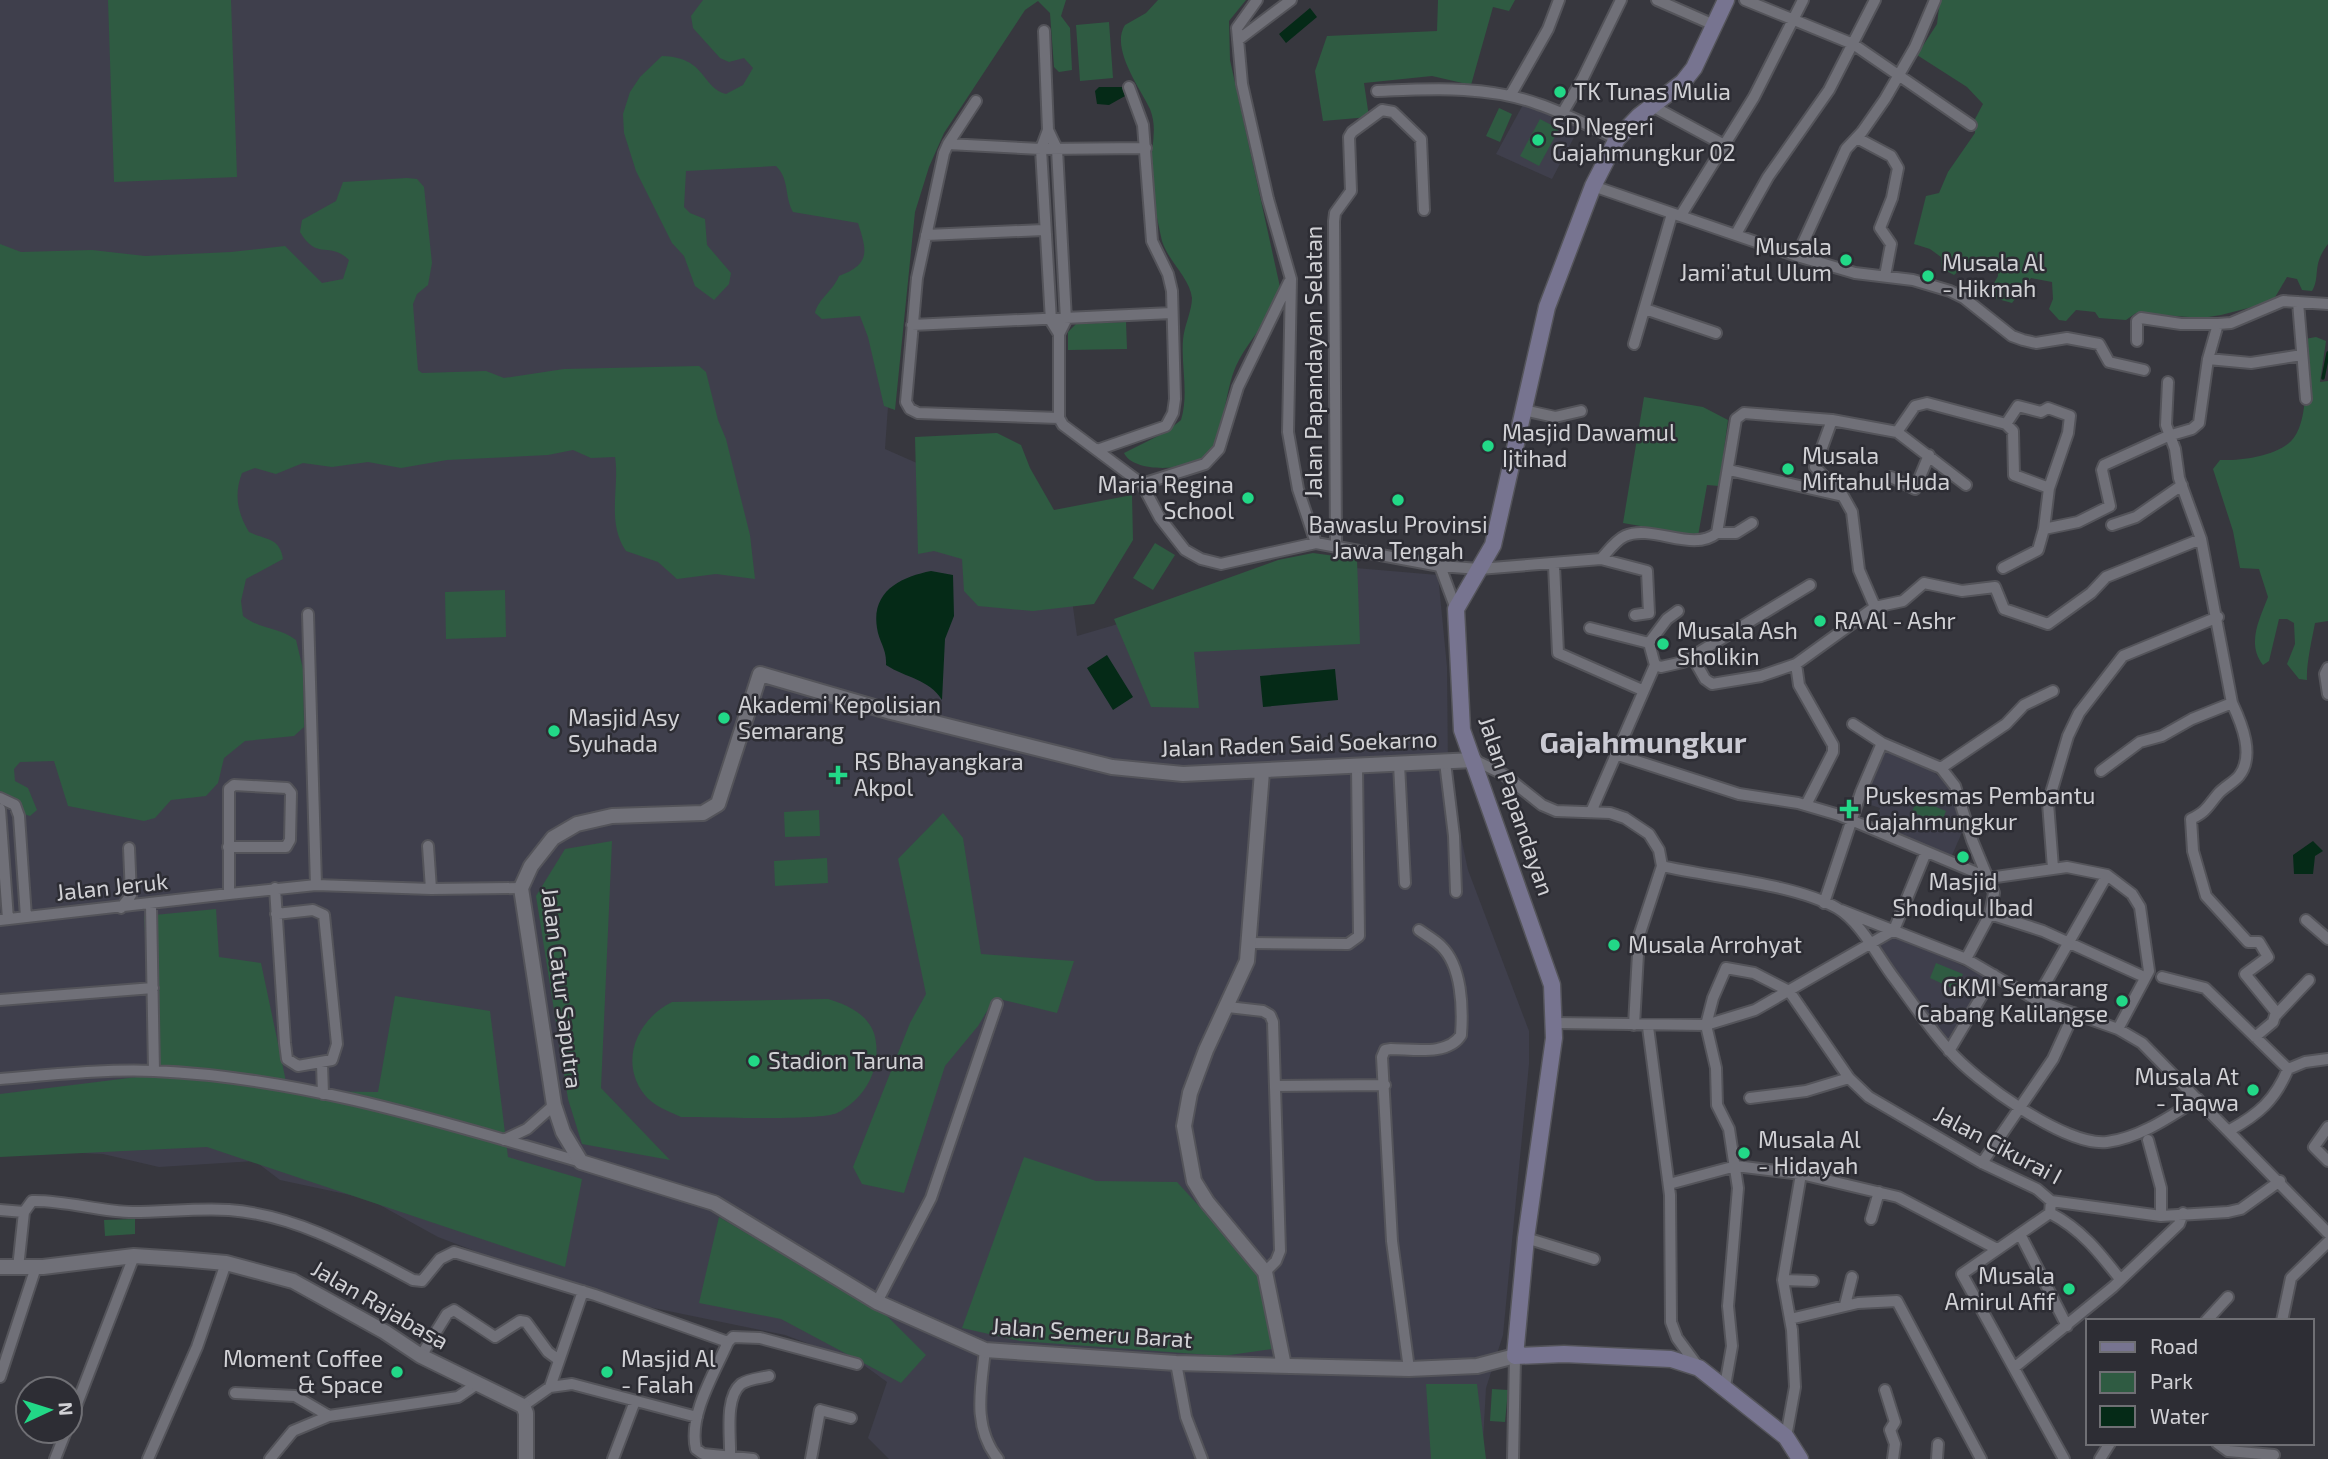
<svg xmlns="http://www.w3.org/2000/svg" width="2328" height="1459" viewBox="0 0 2328 1459" font-family="'Exo 2',sans-serif">
<rect width="100%" height="100%" fill="#37373e"/>
<path fill="#3f3f4c" d="M0 0H1023L955 94 902 208 885 449 944 475 1072 600 1077 636 1320 565 1438 575 1447 667 1448 769 1459 828 1468 870 1529 1031V1064L1503 1335 1486 1388 1482 1459H889L868 1438 887 1382 861 1363 785 1335 644 1306 527 1271 438 1237 369 1199 280 1180 255 1161 159 1167 103 1154 36 1151 0 1156Z
M1525 101 1580 126 1552 179 1496 154Z
M1882 747 1926 766 1953 788 1964 813 1963 830 1950 860 1873 828 1880 808 1859 801Z
M1893 933 1997 982 1954 1052 1872 947Z"/>
<path fill="#2f5b42" d="M108 0H231L237 177 114 182Z
M703 0H1066L1061 16 1070 28 1072 70 1059 72 1054 67 1050 13 1038 1 1025 10 944 133 929 167 915 212 895 410 884 406 868 337 860 316 822 319 815 313C818 299 833 291 839 276 871 264 867 251 858 223L793 212C784 196 790 180 776 166L686 171 684 207 690 213 705 219 707 245 731 273 729 284 714 300 695 286 684 256 672 243 636 171 624 133 623 114 630 92 640 77 662 56C706 57 701 87 726 94L743 85 753 68 744 58 729 62 720 58 693 28 691 16Z
M1158 0H1246L1229 21 1230 60 1280 287C1275 316 1248 339 1236 366 1225 390 1224 433 1210 452 1197 471 1134 475 1124 453L1166 432 1181 420C1189 394 1181 366 1183 340 1184 326 1192 311 1192 298 1190 278 1168 261 1162 241 1157 218 1151 190 1151 167 1151 147 1158 129 1150 109 1140 88 1110 48 1125 25L1146 13Z
M1438 0H1515L1509 11 1493 7 1471 85 1432 76 1364 83 1369 117 1323 121 1315 71 1327 36 1437 31Z
M1940 0H2328V244C2311 266 2321 276 2312 291L2302 290 2297 279 2287 277 2274 299 2260 305 2221 315 2202 318 2136 313 2126 320 2099 318 2095 312 2076 310 2066 321 2059 320 2049 309 2053 299 2052 282 2031 278 2012 303 1987 296 1998 276 1997 263 1975 257 1954 275 1941 268V257L1930 249 1914 244 1926 196 1939 193 1948 172 1975 133V119L1983 104 1967 87 1917 55 1937 24Z
M1109 22 1113 78 1080 81 1076 25Z
M1499 108 1512 114 1500 142 1486 136Z
M1540 119 1559 129 1539 166 1520 156Z
M407 178 417 179 424 187 432 263 428 285 417 294 413 304 418 370 422 373 486 371 504 378 564 369 699 366 706 372 718 420 726 439 750 535 755 579 716 574 677 579 658 562 626 551C606 522 620 486 615 457L591 458 573 450 548 455 447 460 401 468 368 462 332 467 303 463 276 474 255 468 242 473C234 494 237 512 249 532 265 540 280 537 283 559L246 579 241 601 243 616C263 631 277 626 296 640L303 669 304 727 294 736 245 741 224 758 218 783 206 796 171 800 155 818 144 821 68 806 54 761 20 762 14 769 15 781 28 788 37 810 30 816 24 814 17 799 0 791V244L21 252 92 250 145 256 231 252 285 246 322 283 343 279 349 260C329 240 318 262 300 232L302 220 336 201 343 182Z
M1126 322 1127 349 1068 350V332L1076 324Z
M2316 337 2326 341 2320 382 2328 381V621L2315 623C2312 639 2306 665 2307 680L2299 679 2287 664 2295 644 2294 623 2287 619H2279L2269 661 2263 665C2246 644 2260 618 2268 597L2259 569 2240 568 2233 531 2213 469 2220 460C2240 461 2283 456 2295 436 2309 416 2306 363 2305 339Z
M1644 397 1703 407 1728 420 1719 486 1707 485 1698 536 1623 523Z
M997 433 1021 445 1030 468 1054 510 1132 495 1133 540 1094 604 1033 611 978 606 964 591 962 559 934 551 918 554 915 437Z
M1155 543 1175 555 1153 590 1133 578Z
M1313 553 1357 559 1360 644 1194 652 1199 708 1151 707 1114 619 1278 560Z
M505 590 506 637 446 639 445 592Z
M1917 799 1946 811 1941 824 1912 812Z
M819 810 820 836 785 837 784 812Z
M943 813 963 838 981 954 1074 961 1057 1013 995 998 978 1026 945 1066 904 1193 862 1184 853 1167 910 1023 926 994 898 859Z
M612 841 601 1088 670 1160 582 1144 568 1099 536 896 565 849Z
M827 858 828 883 775 886 774 861Z
M216 909 219 957 261 963 288 1091 378 1092 395 996 490 1011 508 1157 582 1179 565 1267 207 1147 0 1157V1094L153 1075 144 916Z
M1936 963 1963 974 1956 990 1930 978Z
M828 999C849 1005 874 1017 876 1043 880 1072 863 1100 837 1113 821 1121 707 1117 681 1117 668 1111 653 1106 644 1094 618 1060 639 1018 672 1002Z
M1024 1157 1096 1181 1177 1182 1261 1274 1272 1349 1223 1356 1020 1341 962 1328Z
M719 1217 886 1315 926 1355 901 1383 781 1319 699 1303Z
M135 1219V1234L105 1236 104 1220Z
M1426 1384H1477L1486 1459H1431Z
M1492 1389 1508 1390 1505 1422 1490 1421Z"/>
<path fill="#052a17" d="M1310 8 1317 17 1286 43 1279 34Z
M1099 87H1122L1125 96 1109 105 1097 104 1095 91Z
M931 571 953 575 954 616 945 639 942 700C929 679 906 678 886 665 887 649 879 642 877 628 871 591 901 577 931 571Z
M1107 655 1133 697 1113 710 1087 668Z
M1335 669 1338 700 1263 707 1260 676Z
M2313 841 2323 851 2315 856 2313 874H2294L2293 855Z"/>
<g fill="none" stroke-linecap="round" stroke-linejoin="round">
<path stroke="#052a17" stroke-width="3.5" d="M2323 378 2328 353"/>
<g stroke="#54545a" stroke-width="14">
<path id="minor" d="M1257 0 1237 28 1242 84 1268 199 1291 279 1288 432 1298 489 1316 543
M1657 0 1714 25
M1745 0 1853 44 1971 125
M1044 31 1048 130 1041 149 1051 321 1059 334
M1238 40 1291 0
M1377 91C1429 89 1487 85 1538 104 1565 113 1591 127 1617 139
M1510 96 1548 29 1559 0
M1654 107 1726 146
M1562 114 1583 78 1621 0
M1048 130 1057 149 1066 320 1059 334V418L1063 425 1142 484 1160 518 1185 550 1201 559 1221 564 1316 543 1440 566 1479 569 1601 559C1608 551 1616 540 1625 536 1652 524 1693 553 1717 533L1736 419 1744 413 1832 420 1897 432 1966 485
M1857 138 1891 156 1898 168 1892 198 1880 228 1891 244 1885 276
M948 144 976 101
M1593 186 1797 256 1855 273 1913 280 1950 291 1964 298 2012 336 2023 340 2036 343 2067 338 2099 344 2109 362 2144 370
M1681 215 1754 97 1803 0
M1736 234 1768 177 1829 90 1875 0
M926 235 1044 230 1046 234
M1797 256 1846 149 1862 132 1885 99 1915 47 1935 0
M2298 302 2306 399
M1645 309 1716 333
M912 325 1172 313
M2137 341V321L2141 318 2181 324H2218L2231 323 2283 301 2328 304
M1634 344 1672 214
M2208 359 2251 363 2302 355
M2168 382 2166 425 2175 449 2179 478 2201 539 2232 703C2242 724 2255 756 2239 776 2233 783 2224 787 2218 794 2207 807 2207 811 2191 819L2193 851 2206 896 2248 942H2259L2268 957 2245 974 2276 1012 2273 1022 2255 1037
M1523 410 1555 417 1581 411
M1059 418 918 413 910 409 906 402 917 278 944 153 948 144 1041 149 1146 148
M1832 420 1815 467 1843 496 1852 512 1859 570 1875 607
M2006 424 2018 406 2041 412 2048 408 2070 416 2068 433 2049 488
M1897 432 1915 406 1927 403 2006 424 2013 431 2014 475 2049 488 2044 529 2078 522 2110 506 2102 470 2104 465 2168 436 2192 429 2199 423 2208 359 2218 324
M1097 450 1166 426 1173 413 1175 399 1172 291 1168 274 1152 241 1143 125 1129 87
M1729 470 1843 496
M1891 477 1915 489 1929 455
M1142 484 1205 464 1219 449 1238 387 1289 282
M2112 525 2136 517 2182 485
M1717 533H1736L1752 523
M1336 547 1334 221 1335 213 1351 191 1349 137 1352 132 1382 110 1393 112 1421 139 1424 210
M1601 559 1647 571 1649 613 1635 615
M1554 565 1558 653 1642 690
M1440 566 1456 609
M2003 568 2038 550 2044 529
M1590 628 1649 643 1655 665
M1649 643 1667 619 1678 611
M1692 656 1705 679 1712 684 1761 676 1796 664 1875 607 1903 601 1924 583 1962 591 1995 587 2004 609 2048 624 2091 593 2106 577 2201 539
M1796 664 1799 685 1833 745V752L1806 805
M2328 668 2325 674 2328 694
M1853 724 1882 743 1941 768 1955 786 1972 840 1994 893 1990 914 1966 959
M1615 754 1739 794 1798 803 1839 815 1989 878 2067 867 2107 875 2132 894 2140 907 2149 971 2118 1029
M1474 760 1503 774 1542 805 1556 811 1610 813 1625 818 1649 834 1659 850 1662 866 1639 936 1634 1025
M1445 762 1454 836 1456 892
M1399 764 1405 883
M1941 768 2006 724 2024 705 2053 691
M2101 771 2140 742 2162 736 2192 719 2232 703
M0 798 15 805 19 816 26 917
M0 809 8 919
M1591 812 1655 665 1661 667 1683 662 1810 585
M428 846 431 889
M228 847H286L290 840 291 793 287 788 234 785 229 789V894L316 885 308 614
M1662 866C1713 878 1792 883 1837 908 1861 922 1878 957 1894 978 1912 1002 1929 1028 1949 1050 1975 1081 2066 1147 2107 1142 2140 1138 2171 1116 2198 1099
M2053 868 2048 803 2068 736 2079 713 2123 656 2218 617
M316 885 431 889 521 888
M275 888 285 1043 287 1059 298 1066 332 1060 337 1044 324 915 313 910 276 914
M1824 903 1861 792 1882 743
M151 905 154 1071
M121 908 131 895 129 848
M1841 910 1966 959 2036 1000 2118 1029 2142 1043 2328 1233
M1990 914 2043 931 2140 975
M0 920 229 894
M2306 920 2328 939
M1249 943 1348 944 1359 936 1357 767
M2162 977 2205 988 2288 1069C2275 1100 2259 1114 2230 1130
M0 1000 153 988
M2036 1000 2107 875
M1228 1007 1263 1011 1270 1015 1273 1022 1280 1251 1276 1261 1265 1272
M2276 1015 2309 980
M1555 1023 1706 1025 1755 1010 1894 930 1926 852
M1648 1027 1670 1195 1671 1322 1677 1338 1699 1368
M1949 1051 1994 975
M322 1064 323 1094
M2288 1069 2305 1062 2328 1059
M0 1079C51 1075 103 1069 154 1071 299 1077 443 1122 581 1162
M1275 1086 1385 1085
M1750 1098 1806 1091 1849 1078
M2328 1127 2314 1147 2328 1161
M504 1140 527 1129 554 1105
M2148 1140 2161 1188V1216
M1982 1163 2053 1059 2074 1013
M1669 1184 1736 1166 1801 1174 1898 1197 1997 1249
M2051 1201 2050 1213 1962 1274 2064 1459
M0 1210 24 1212
M2050 1213C2081 1229 2099 1252 2120 1279
M1871 1219 1879 1192
M2020 1234 2067 1326
M1526 1238 1594 1259
M18 1268 24 1212 32 1201C66 1200 100 1212 133 1212 165 1212 197 1208 229 1210 296 1215 355 1249 413 1280L422 1281 440 1259 454 1252 595 1295 728 1342
M1783 1280 1813 1281
M877 1302 931 1198 997 1004
M1845 1305 1852 1277
M1790 1319 1858 1303 1897 1301 1981 1459
M2206 1321 2228 1297
M2282 1321 2291 1278 2328 1242
M985 1350C981 1388 972 1427 998 1459
M421 1356 447 1314 454 1310 495 1337 520 1321 526 1322 548 1352 559 1360
M1176 1363 1186 1417 1202 1459
M2015 1367 2113 1287 2179 1224 2183 1213
M1409 1369 1392 1241 1382 1057 1385 1050 1391 1049C1413 1049 1448 1056 1461 1035 1463 1008 1462 966 1441 946 1435 940 1426 935 1419 930
M0 1377 36 1267
M1725 1386 1732 1346 1728 1306 1738 1188 1729 1129 1717 1105 1716 1068 1706 1025 1713 998 1726 968 1754 973 1789 991 1849 1078 1869 1097 1982 1163 2037 1189 2051 1201 2161 1216 2228 1212 2241 1209 2280 1181
M550 1387 583 1291
M1885 1390 1895 1422 1890 1430 1895 1444 1893 1459
M235 1393 295 1396 329 1416
M523 1406 550 1387 572 1384 697 1417
M70 1422 134 1256
M1786 1437 1795 1387 1792 1330 1783 1280 1801 1174
M2217 1443 2228 1451 2274 1455
M730 1457C731 1438 724 1398 741 1384 748 1379 761 1378 769 1376
M55 1459 66 1431
M148 1459 197 1347 226 1263
M270 1459 293 1431 329 1416 458 1397 477 1384
M613 1459 635 1401
M753 1459 703 1454 696 1449C688 1415 715 1372 728 1342L733 1337 760 1338 857 1364
M811 1459 820 1410 851 1418
M1513 1459 1515 1356
M1937 1459 1938 1444
M2100 1459 2110 1443"/>
</g>
<g stroke="#54545a" stroke-width="18">
<path id="tertiary" d="M1474 760 1183 774 1112 767 891 712 760 674 718 804 703 813 612 816 577 824 553 838 531 866 521 888 554 1105 563 1132 581 1162 714 1203 877 1302 985 1350 1176 1363 1409 1369 1477 1366 1515 1356
M1262 772 1247 961 1206 1050 1190 1093 1184 1126 1194 1181 1207 1202 1265 1272 1284 1366
M0 1267H43L134 1256 180 1259 226 1263 293 1281 385 1332 421 1356 523 1406 526 1413V1459"/>
</g>
<g stroke="#54545a" stroke-width="19">
<path id="secondary" d="M1726 0 1694 68 1683 82 1639 116 1617 139 1593 186 1547 307 1493 545 1456 609 1462 730 1552 985 1554 1038 1526 1238 1515 1356 1564 1354 1671 1359 1699 1368 1786 1437 1800 1459"/>
</g>
<use href="#minor" stroke="#707078" stroke-width="10"/>
<use href="#tertiary" stroke="#707078" stroke-width="14"/>
<use href="#secondary" stroke="#777490" stroke-width="16"/>
</g>
<g fill="#22d887" stroke="#2d2d34" stroke-width="2.5">
<circle cx="1560" cy="92" r="7"/>
<circle cx="1538" cy="140" r="7"/>
<circle cx="1846" cy="260" r="7"/>
<circle cx="1928" cy="276" r="7"/>
<circle cx="1488" cy="446" r="7"/>
<circle cx="1788" cy="469" r="7"/>
<circle cx="1248" cy="498" r="7"/>
<circle cx="1398" cy="500" r="7"/>
<circle cx="1820" cy="621" r="7"/>
<circle cx="1663" cy="644" r="7"/>
<circle cx="724" cy="718" r="7"/>
<circle cx="554" cy="731" r="7"/>
<path d="M834.5 764.5h7v7h7v7h-7v7h-7v-7h-7v-7h7z"/>
<path d="M1845.5 798.5h7v7h7v7h-7v7h-7v-7h-7v-7h7z"/>
<circle cx="1963" cy="857" r="7"/>
<circle cx="1614" cy="945" r="7"/>
<circle cx="2122" cy="1001" r="7"/>
<circle cx="754" cy="1061" r="7"/>
<circle cx="2253" cy="1090" r="7"/>
<circle cx="1744" cy="1153" r="7"/>
<circle cx="2069" cy="1289" r="7"/>
<circle cx="397" cy="1372" r="7"/>
<circle cx="607" cy="1372" r="7"/>
</g>
<g text-anchor="middle" stroke-width="5" stroke-linejoin="round" paint-order="stroke">
<g font-size="23" fill="#d1d1d5" stroke="#2d2d34" text-anchor="start">
<text x="1574" y="100">TK Tunas Mulia</text>
<text x="1552" y="135">SD Negeri<tspan x="1552" dy="26">Gajahmungkur 02</tspan></text>
<text x="1832" y="255" text-anchor="end">Musala<tspan x="1832" dy="26">Jami'atul Ulum</tspan></text>
<text x="1942" y="271">Musala Al<tspan x="1942" dy="26">- Hikmah</tspan></text>
<text x="1502" y="441">Masjid Dawamul<tspan x="1502" dy="26">Ijtihad</tspan></text>
<text x="1802" y="464">Musala<tspan x="1802" dy="26">Miftahul Huda</tspan></text>
<text x="1234" y="493" text-anchor="end">Maria Regina<tspan x="1234" dy="26">School</tspan></text>
<text x="1398" y="533" text-anchor="middle">Bawaslu Provinsi<tspan x="1398" dy="26">Jawa Tengah</tspan></text>
<text x="1834" y="629">RA Al - Ashr</text>
<text x="1677" y="639">Musala Ash<tspan x="1677" dy="26">Sholikin</tspan></text>
<text x="738" y="713">Akademi Kepolisian<tspan x="738" dy="26">Semarang</tspan></text>
<text x="568" y="726">Masjid Asy<tspan x="568" dy="26">Syuhada</tspan></text>
<text x="854" y="770">RS Bhayangkara<tspan x="854" dy="26">Akpol</tspan></text>
<text x="1865" y="804">Puskesmas Pembantu<tspan x="1865" dy="26">Gajahmungkur</tspan></text>
<text x="1963" y="890" text-anchor="middle">Masjid<tspan x="1963" dy="26">Shodiqul Ibad</tspan></text>
<text x="1628" y="953">Musala Arrohyat</text>
<text x="2108" y="996" text-anchor="end">GKMI Semarang<tspan x="2108" dy="26">Cabang Kalilangse</tspan></text>
<text x="768" y="1069">Stadion Taruna</text>
<text x="2239" y="1085" text-anchor="end">Musala At<tspan x="2239" dy="26">- Taqwa</tspan></text>
<text x="1758" y="1148">Musala Al<tspan x="1758" dy="26">- Hidayah</tspan></text>
<text x="2055" y="1284" text-anchor="end">Musala<tspan x="2055" dy="26">Amirul Afif</tspan></text>
<text x="383" y="1367" text-anchor="end">Moment Coffee<tspan x="383" dy="26">&amp; Space</tspan></text>
<text x="621" y="1367">Masjid Al<tspan x="621" dy="26">- Falah</tspan></text>
</g>
<g font-size="23" fill="#d1d1d5" stroke="#2d2d34">
<text transform="translate(1314 362) rotate(-90)" y="8">Jalan Papandayan Selatan</text>
<text transform="translate(1299 744) rotate(-2)" y="8">Jalan Raden Said Soekarno</text>
<text transform="translate(1516 806) rotate(71)" y="8">Jalan Papandayan</text>
<text transform="translate(112 887) rotate(-6)" y="8">Jalan Jeruk</text>
<text transform="translate(562 988) rotate(83)" y="8">Jalan Catur Saputra</text>
<text transform="translate(1998 1145) rotate(28)" y="8">Jalan Cikurai I</text>
<text transform="translate(380 1305) rotate(30)" y="8">Jalan Rajabasa</text>
<text transform="translate(1092 1333) rotate(4)" y="8">Jalan Semeru Barat</text>
</g>
<g font-size="30" font-weight="bold" fill="#cacad3" stroke="#2d2d34">
<text x="1643" y="753">Gajahmungkur</text>
</g>
</g>
<rect x="2086" y="1319" width="228" height="126" fill="#2d2d34" stroke="#6f6f74" stroke-width="2"/>
<rect x="2100" y="1342" width="35" height="10" fill="#777490" stroke="#6f6f74" stroke-width="2"/>
<text x="2150" y="1354" font-size="21" fill="#d1d1d5">Road</text>
<rect x="2100" y="1372" width="35" height="21" fill="#2f5b42" stroke="#6f6f74" stroke-width="2"/>
<text x="2150" y="1389" font-size="21" fill="#d1d1d5">Park</text>
<rect x="2100" y="1406" width="35" height="21" fill="#052a17" stroke="#6f6f74" stroke-width="2"/>
<text x="2150" y="1424" font-size="21" fill="#d1d1d5">Water</text>
<g transform="translate(49 1410) rotate(86)"><circle r="33" fill="#2d2d34" stroke="#6f6f74" stroke-width="2"/>
<path d="M0-5L12 26L0 18L-12 26Z" fill="#22d887"/>
<text y="-10" font-size="19" font-weight="bold" text-anchor="middle" fill="#d1d1d5">N</text>
</g>
</svg>
